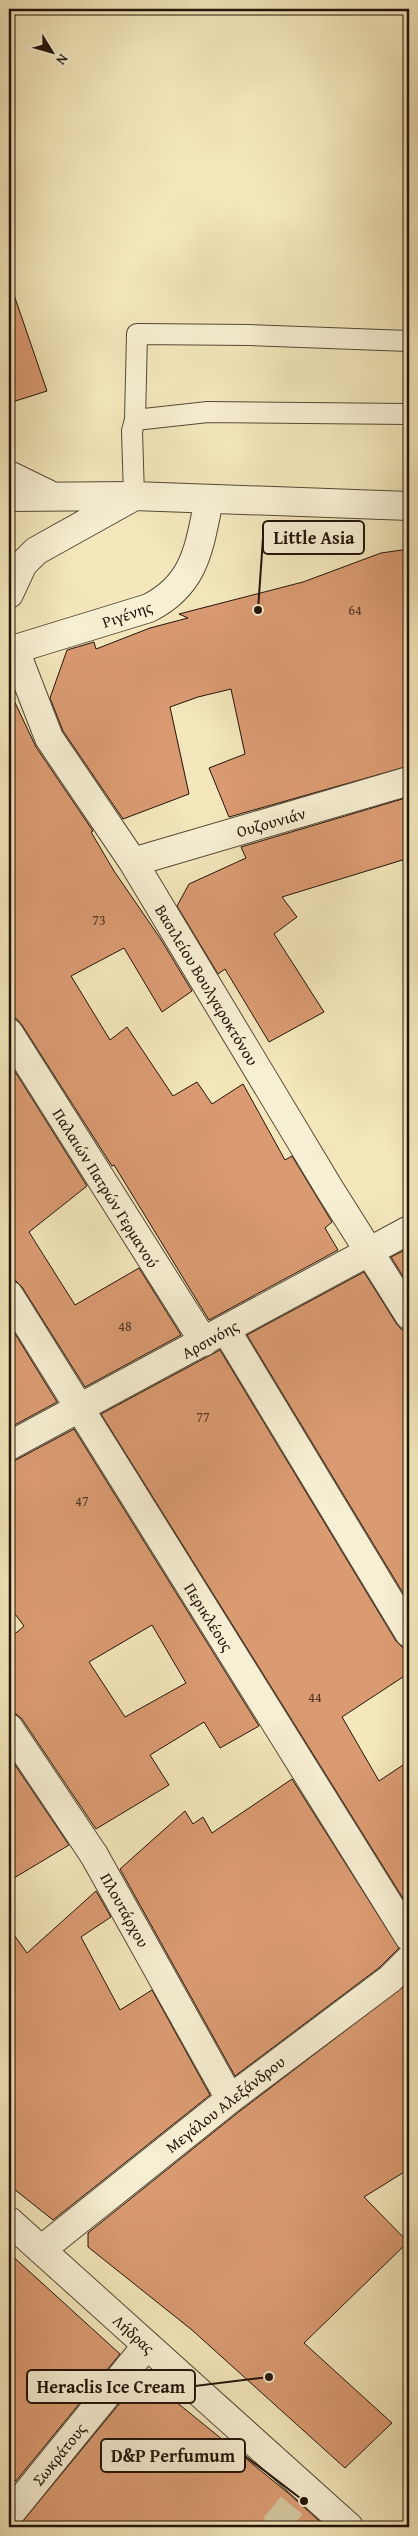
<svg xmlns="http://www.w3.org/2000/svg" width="418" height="2536" viewBox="0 0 418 2536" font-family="'Gentium Book Plus',serif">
<rect width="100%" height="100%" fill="#f3e7bb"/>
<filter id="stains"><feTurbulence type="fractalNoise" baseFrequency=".004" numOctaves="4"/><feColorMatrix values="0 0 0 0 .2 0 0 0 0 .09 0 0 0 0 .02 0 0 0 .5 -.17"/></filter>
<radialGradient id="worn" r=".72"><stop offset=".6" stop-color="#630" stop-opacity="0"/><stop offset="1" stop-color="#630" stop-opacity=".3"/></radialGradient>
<path fill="#db9b72" stroke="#22130a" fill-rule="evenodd" d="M9 295H14L47 391 9 403Z
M409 549V766L229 817 209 768 245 754 231 689 198 697 170 707 189 794 123 819 63 731 50 698 67 650 94 642 96 649 150 628 188 618 179 614 303 582 381 553Z
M9 690 36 747 93 831 91 832 114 871 160 938 192 991 162 1012 124 948 71 976 110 1040 127 1027 173 1096 197 1082 212 1104 243 1084 285 1160 292 1156 332 1222 325 1228 338 1250 209 1320 114 1165 112 1166 22 1025 17 1019 9 1017Z
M409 797V858L282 897 297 917 274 934 324 1012 269 1042 225 969 218 974 177 906 189 884 246 858 241 847Z
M9 1062 87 1186 29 1232 75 1305 139 1268 181 1335 85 1387 22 1287 16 1281 9 1279Z
M409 1248V1286L391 1257Z
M364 1272 396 1323 401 1329 409 1331V1603L247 1335Z
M9 1324 57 1402 9 1428Z
M220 1350 396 1641 402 1647 409 1649V1673L342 1717 379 1781 409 1761V1908L101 1414Z
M74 1429 259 1726 220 1748 204 1722 150 1755 169 1785 96 1829 22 1719 16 1714 9 1712V1639L24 1626 9 1606V1462L16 1460ZM152 1625 186 1683 125 1717 89 1662Z
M9 1756 69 1845 9 1881Z
M292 1779 399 1948 380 1967 235 2076 120 1869 185 1811 193 1824 203 1817 212 1833Z
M96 1891 111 1917 81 1937 120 2010 152 1990 210 2095 53 2220 9 2185V1928L27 1953Z
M409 1982V2169L364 2197 408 2242 304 2343 392 2423 345 2468 192 2330 88 2247V2233L240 2111Z
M9 2253 120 2354 16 2481 9 2474Z
M143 2375 287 2492 326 2527H18Z"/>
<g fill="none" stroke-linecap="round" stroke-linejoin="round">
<path stroke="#d4c7a0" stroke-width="28" stroke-dasharray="28 14" stroke-linecap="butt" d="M274 2527 296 2500"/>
<g stroke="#564836" stroke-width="22">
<path id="service" d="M135 420 208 412 409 414
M134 496 132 431 135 420 137 334 250 335 409 341"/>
</g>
<g stroke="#564836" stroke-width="30">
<path id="pedestrian" d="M94 1855 230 2099
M9 2221 349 2527
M41 2250 230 2099 390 1979 409 1960
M9 2515 147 2345"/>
</g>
<g stroke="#564836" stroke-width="30">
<path id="minor" d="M15 650 49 738 133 862 329 1188 409 1315
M133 862 409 781
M9 1033 204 1342
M9 1295 409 1937
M226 1330 409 1633
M9 1446 409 1230
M9 1728 94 1855"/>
</g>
<g stroke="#564836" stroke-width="30">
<path id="tertiary" d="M9 475 48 494
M9 497 134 496 409 506
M9 594 23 564 36 551 133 497
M9 651 149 608C196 584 199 547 209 500"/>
</g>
<use href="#service" stroke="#f7efd3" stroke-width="20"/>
<use href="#pedestrian" stroke="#f7efd3" stroke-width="28"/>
<use href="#minor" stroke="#f7efd3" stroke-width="28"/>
<use href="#tertiary" stroke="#f7efd3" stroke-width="28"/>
</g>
<g text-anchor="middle" stroke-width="5" stroke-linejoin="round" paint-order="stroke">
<g font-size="14" fill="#503524">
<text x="355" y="615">64</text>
<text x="99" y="925">73</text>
<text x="125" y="1331">48</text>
<text x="203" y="1422">77</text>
<text x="82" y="1506">47</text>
<text x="315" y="1702">44</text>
</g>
<g font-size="16" fill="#22130a" stroke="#f7efd3">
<text transform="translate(127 614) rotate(-19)" y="6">Ριγένης</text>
<text transform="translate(271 822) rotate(-16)" y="6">Ουζουνιάν</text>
<text transform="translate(207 985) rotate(59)" y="6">Βασιλείου Βουλγαροκτόνου</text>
<text transform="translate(106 1188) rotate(58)" y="6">Παλαιών Πατρών Γερμανού</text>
<text transform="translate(210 1339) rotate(-29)" y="6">Αρσινόης</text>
<text transform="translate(209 1617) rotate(58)" y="6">Περικλέους</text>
<text transform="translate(125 1910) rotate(61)" y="6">Πλουτάρχου</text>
<text transform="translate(225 2104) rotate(-38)" y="6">Μεγάλου Αλεξάνδρου</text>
<text transform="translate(134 2334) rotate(42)" y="6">Λήδρας</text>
<text transform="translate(59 2454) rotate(-51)" y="6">Σωκράτους</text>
</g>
</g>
<path fill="none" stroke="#22130a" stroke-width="2" d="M258 610L263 538M269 2377L195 2386M304 2501L245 2456"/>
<g fill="#22130a" stroke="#f7efd3" stroke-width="2">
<circle cx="258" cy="610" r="5"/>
<circle cx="269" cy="2377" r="5"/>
<circle cx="304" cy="2501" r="5"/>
</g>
<g fill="#f7efd3" stroke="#22130a" stroke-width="2">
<rect x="263" y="521" width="101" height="33" rx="5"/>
<rect x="27" y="2370" width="168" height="33" rx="5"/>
<rect x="101" y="2439" width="144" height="33" rx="5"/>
</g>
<g font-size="18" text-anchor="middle" font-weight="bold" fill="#22130a">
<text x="314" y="544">Little Asia</text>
<text x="111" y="2393">Heraclis Ice Cream</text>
<text x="173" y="2462">D&amp;P Perfumum</text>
</g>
<rect width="418" height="2536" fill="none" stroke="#f3e7bb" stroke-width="30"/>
<rect x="10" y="10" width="398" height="2516" fill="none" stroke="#22130a" stroke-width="2.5"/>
<rect x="15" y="15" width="388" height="2506" fill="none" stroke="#22130a"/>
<g transform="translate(52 52) rotate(127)" stroke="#f7efd3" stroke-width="4" paint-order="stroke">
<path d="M0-4L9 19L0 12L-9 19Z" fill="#22130a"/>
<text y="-8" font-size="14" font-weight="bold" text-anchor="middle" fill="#22130a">N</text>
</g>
<rect width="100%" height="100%" filter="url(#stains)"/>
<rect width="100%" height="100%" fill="url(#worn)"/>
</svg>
